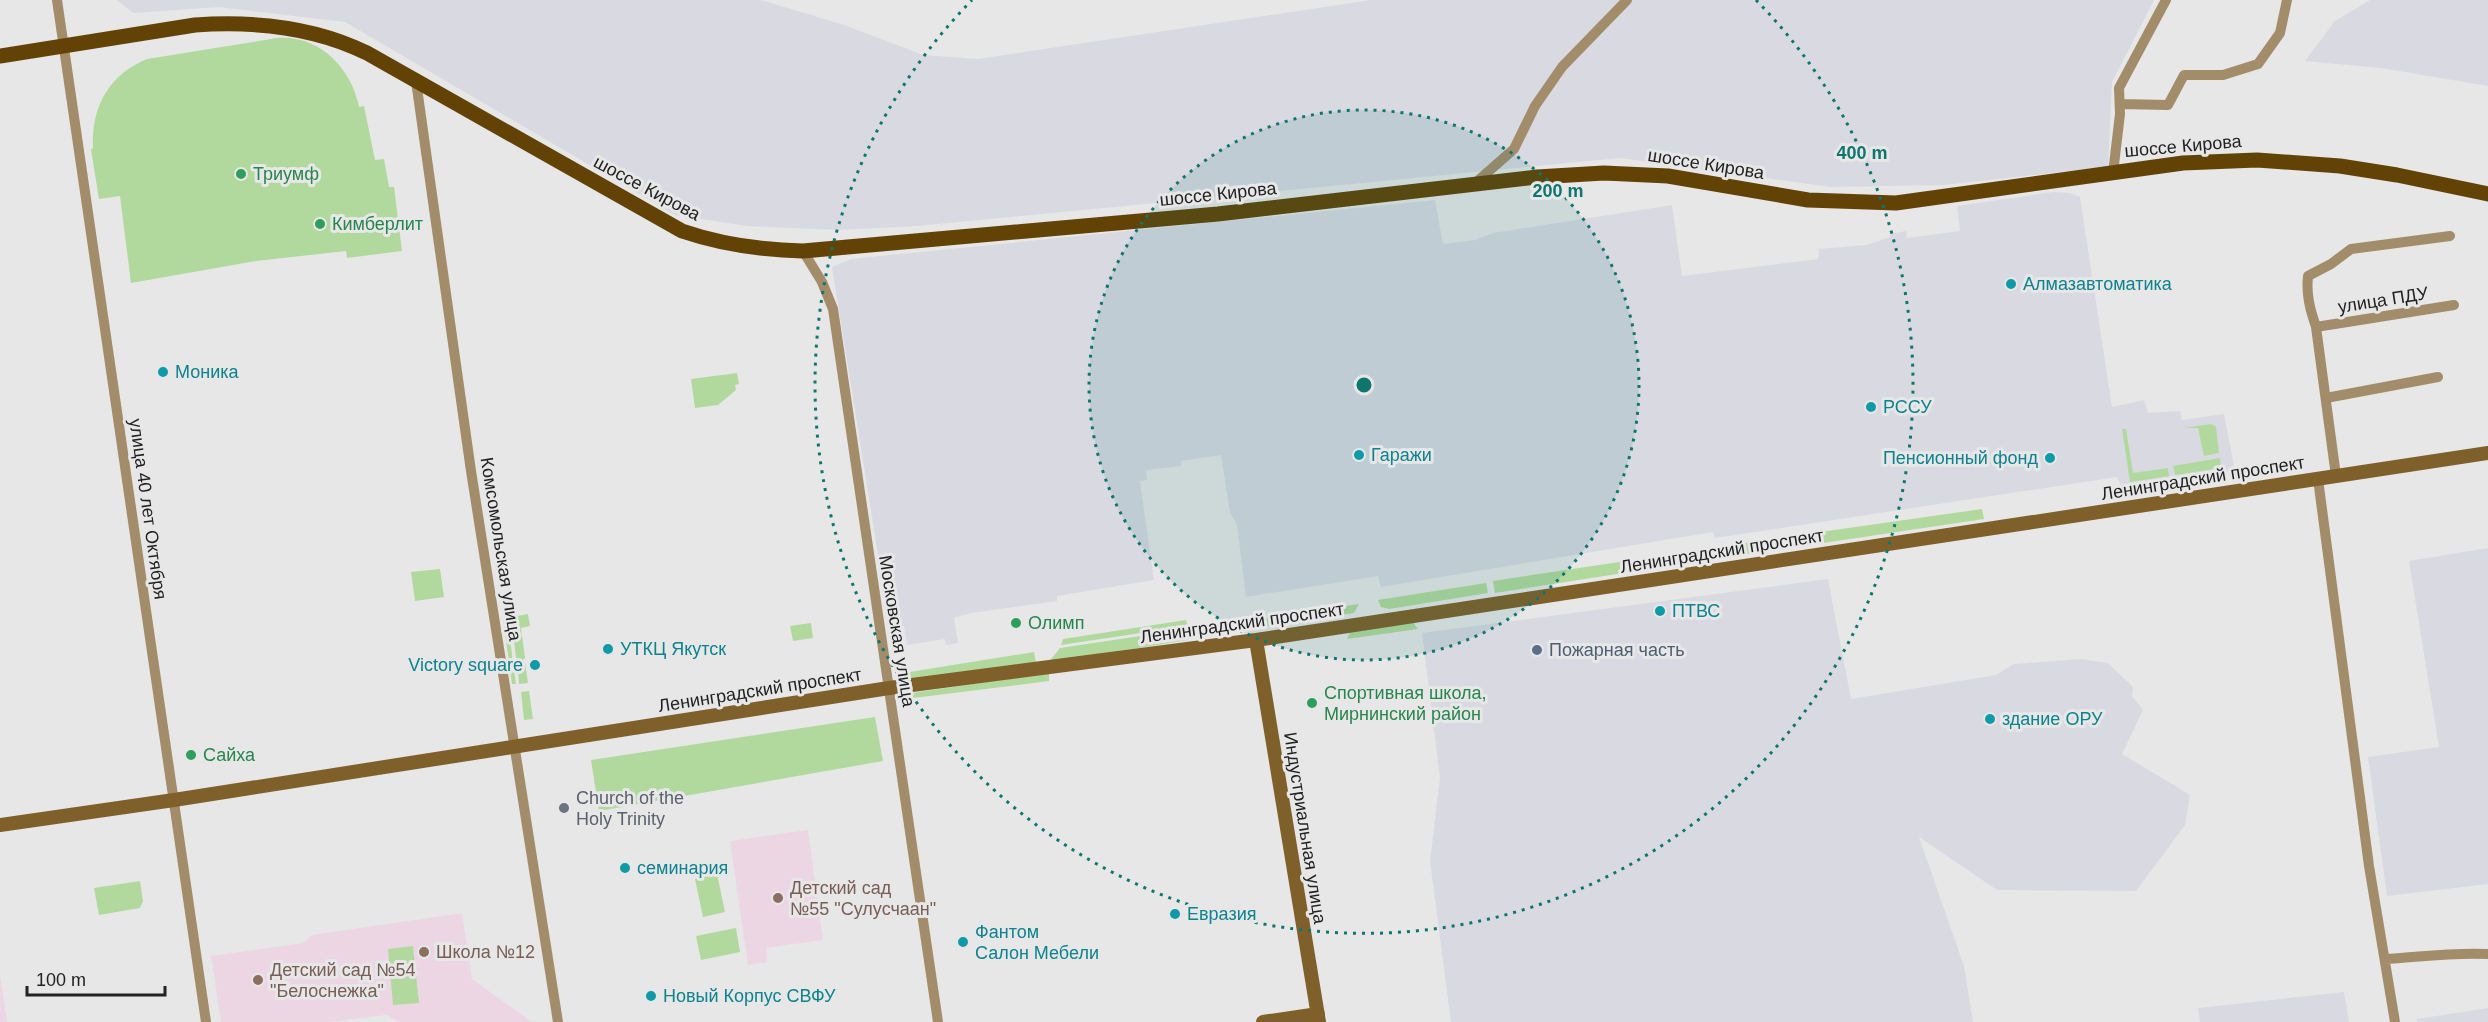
<svg xmlns="http://www.w3.org/2000/svg" width="2488" height="1022" viewBox="0 0 2488 1022" font-family="Arial,sans-serif">
<rect width="100%" height="100%" fill="#e7e7e8"/>
<path fill="#d9d9e2" d="M117 0H761L844 25 923 55 978 59 1371 0H2154L2112 82 2108 167 1944 185 1830 187 1620 158 918 226 838 230 747 226 675 215 345 22 219 7 133 13Z
M2370 0H2488V86L2381 68 2305 61 2335 21Z
M2053 192 2070 193 2080 197 2112 407 2144 400 2148 413 2180 411 2182 420 2224 414 2235 471 2122 489 2117 477 1715 538 1713 532 1381 587 1378 576 1246 597 1237 525 1230 513 1221 455 1181 461V466L1146 470 1147 480 1140 481 1154 580 1057 596V601L971 613 954 618 958 643 946 645 945 639 907 645 904 626 893 625 886 604 832 267 851 259 1435 200 1443 244 1475 240 1493 233 1672 205 1682 276 1818 259 1819 249 1867 245 1890 237V234L1906 231 1907 238 1960 231 1957 206Z
M2488 548V884L2387 896 2368 757 2439 747 2409 561Z
M1828 579 1851 699 1996 675 2014 664 2081 659 2108 663 2133 687 2132 696 2143 710 2122 754 2190 795 2185 825 2136 891 1997 890 1919 837 1964 966 1973 1022H1451L1430 861 1440 778 1422 633Z
M2344 992 2349 1022H2200L2198 1008Z
M2488 1008V1022H2417V1019Z"/>
<path fill="#ecd6e4" d="M808 830 823 940 766 948 767 962 748 965 730 841Z
M462 913 472 979 532 1022H400L387 1015 327 1022H221L211 956 304 943 312 935Z
M0 975 7 1022H0Z"/>
<path fill="#b1d99e" d="M277 38C319 35 351 67 359 107L364 106 375 160 384 159 389 187H394L402 251 347 258 346 251 256 261 131 283 120 196 99 199 91 149 93 148C91 108 108 75 147 59Z
M737 373 739 384 735 385 736 390 718 405 695 408 691 379Z
M2211 424 2216 427 2219 453 2204 456 2198 428H2184Z
M2122 429H2126L2133 473 2168 468 2169 476 2130 482Z
M2220 458 2221 468 2175 475 2173 466Z
M2222 472 2218 482 2191 487 2184 477Z
M1982 509 1984 519 1722 558 1721 546Z
M1719 547 1720 558 1495 593 1493 581Z
M440 569 444 597 415 601 411 572Z
M1486 583 1488 593 1389 609 1381 607 1378 600Z
M1359 604 1354 613 1263 627 1261 619Z
M528 614 530 626 521 628 525 658 517 666 511 617Z
M507 617 516 684H512L503 618Z
M1186 620 1188 626 1061 645 1063 639Z
M1412 621 1418 629 1347 639 1351 630Z
M811 623 813 638 793 641 790 626Z
M1187 629 1188 640 1048 663 1060 648Z
M1034 652 1036 663 904 682 897 674Z
M525 662 528 683 519 684 518 670Z
M1049 673V681L905 699V694Z
M529 691 533 719 524 720 521 692Z
M875 717 883 761 599 811 591 760Z
M717 874 725 912 703 917 695 879Z
M140 881 143 901 140 908 99 915 94 888Z
M736 928 740 952 701 960 696 936Z
M413 946 419 1003 393 1005 388 949Z"/>
<g fill="none" stroke-linecap="round" stroke-linejoin="round">
<path stroke="#a38c6a" stroke-width="10" d="M57 0 206 1022
M416 81 471 471 558 1022
M2120 104 2168 105 2184 75H2223L2258 64 2280 33 2287 0
M2113 173 2120 114 2119 88 2166 0
M1473 185 1514 149 1535 106 1562 67 1627 0
M803 251 822 282 833 309 938 1022
M2316 327 2454 305
M2326 398 2438 377
M2336 476 2316 327C2310 309 2306 295 2308 276L2331 264 2351 249 2450 236
M2318 479 2369 866 2395 1022
M2385 959C2419 957 2454 952 2488 954"/>
<path stroke="#80602a" stroke-width="14" d="M1256 640 1319 1022
M0 825 174 800 889 688 1256 640 2488 453
M1263 1022 1318 1014"/>
<path stroke="#624305" stroke-width="15" d="M0 56 195 25C253 21 314 27 367 53L682 231C723 245 761 250 803 251L1218 214 1537 177 1604 173 1668 176 1808 200 1896 203 2183 163 2257 160 2340 166 2397 175 2488 194"/>
</g>
<circle cx="1364" cy="385" r="275" fill="#0f766e" fill-opacity=".12"/>
<g fill="none" stroke="#0f766e" stroke-width="3" stroke-dasharray="3 6">
<circle cx="1364" cy="385" r="275"/>
<path d="M1756 0A549 549 0 1 1 972 0"/>
</g>
<g fill="#2e9e5b" stroke="#e7e7e8" stroke-width="2">
<circle cx="241" cy="174" r="6"/>
<circle cx="320" cy="224" r="6"/>
<circle cx="1016" cy="623" r="6"/>
<circle cx="1312" cy="703" r="6"/>
<circle cx="191" cy="755" r="6"/>
</g>
<g fill="#0f9aa8" stroke="#e7e7e8" stroke-width="2">
<circle cx="2011" cy="284" r="6"/>
<circle cx="163" cy="372" r="6"/>
<circle cx="1871" cy="407" r="6"/>
<circle cx="1359" cy="455" r="6"/>
<circle cx="2050" cy="458" r="6"/>
<circle cx="1660" cy="611" r="6"/>
<circle cx="608" cy="649" r="6"/>
<circle cx="535" cy="665" r="6"/>
<circle cx="1990" cy="719" r="6"/>
<circle cx="625" cy="868" r="6"/>
<circle cx="1175" cy="914" r="6"/>
<circle cx="963" cy="942" r="6"/>
<circle cx="651" cy="996" r="6"/>
</g>
<circle fill="#5c6f8a" stroke="#e7e7e8" stroke-width="2" cx="1537" cy="650" r="6"/>
<circle fill="#6b7280" stroke="#e7e7e8" stroke-width="2" cx="564" cy="808" r="6"/>
<g fill="#8d6e63" stroke="#e7e7e8" stroke-width="2">
<circle cx="778" cy="898" r="6"/>
<circle cx="424" cy="952" r="6"/>
<circle cx="258" cy="980" r="6"/>
</g>
<g text-anchor="middle" stroke-width="6" stroke-linejoin="round" paint-order="stroke">
<g font-size="18" fill="#222223" stroke="#e7e7e8">
<text transform="translate(2183 146) rotate(-5)" y="6">шоссе Кирова</text>
<text transform="translate(1706 164) rotate(9)" y="6">шоссе Кирова</text>
<text transform="translate(647 188) rotate(28)" y="6">шоссе Кирова</text>
<text transform="translate(1218 194) rotate(-6)" y="6">шоссе Кирова</text>
<text transform="translate(2383 300) rotate(-9)" y="6">улица ПДУ</text>
<text transform="translate(2203 478) rotate(-9)" y="6">Ленинградский проспект</text>
<text transform="translate(148 509) rotate(82)" y="6">улица 40 лет Октября</text>
<text transform="translate(501 549) rotate(81)" y="6">Комсомольская улица</text>
<text transform="translate(1722 551) rotate(-9)" y="6">Ленинградский проспект</text>
<text transform="translate(1242 623) rotate(-8)" y="6">Ленинградский проспект</text>
<text transform="translate(897 631) rotate(81)" y="6">Московская улица</text>
<text transform="translate(760 690) rotate(-9)" y="6">Ленинградский проспект</text>
<text transform="translate(1305 828) rotate(81)" y="6">Индустриальная улица</text>
</g>
<g font-size="18" fill="#27864d" stroke="#e7e7e8" text-anchor="start">
<text x="253" y="180">Триумф</text>
<text x="332" y="230">Кимберлит</text>
<text x="1028" y="629">Олимп</text>
<text x="1324" y="699">Спортивная школа,<tspan x="1324" dy="21">Мирнинский район</tspan></text>
<text x="203" y="761">Сайха</text>
</g>
<g font-size="18" fill="#0d838f" stroke="#e7e7e8" text-anchor="start">
<text x="2023" y="290">Алмазавтоматика</text>
<text x="175" y="378">Моника</text>
<text x="1883" y="413">РССУ</text>
<text x="1371" y="461">Гаражи</text>
<text x="2038" y="464" text-anchor="end">Пенсионный фонд</text>
<text x="1672" y="617">ПТВС</text>
<text x="620" y="655">УТКЦ Якутск</text>
<text x="523" y="671" text-anchor="end">Victory square</text>
<text x="2002" y="725">здание ОРУ</text>
<text x="637" y="874">семинария</text>
<text x="1187" y="920">Евразия</text>
<text x="975" y="938">Фантом<tspan x="975" dy="21">Салон Мебели</tspan></text>
<text x="663" y="1002">Новый Корпус СВФУ</text>
</g>
<g font-size="18" fill="#4e5e75" stroke="#e7e7e8" text-anchor="start">
<text x="1549" y="656">Пожарная часть</text>
</g>
<g font-size="18" fill="#5b616d" stroke="#e7e7e8" text-anchor="start">
<text x="576" y="804">Church of the<tspan x="576" dy="21">Holy Trinity</tspan></text>
</g>
<g font-size="18" fill="#785e54" stroke="#e7e7e8" text-anchor="start">
<text x="790" y="894">Детский сад<tspan x="790" dy="21">№55 "Сулусчаан"</tspan></text>
<text x="436" y="958">Школа №12</text>
<text x="270" y="976">Детский сад №54<tspan x="270" dy="21">"Белоснежка"</tspan></text>
</g>
</g>
<circle cx="1364" cy="385" r="9" fill="#0f766e" stroke="#e7e7e8" stroke-width="3"/>
<g font-size="18" text-anchor="middle" font-weight="bold" fill="#0f766e" stroke="#e7e7e8" stroke-width="6" stroke-linejoin="round" paint-order="stroke">
<text x="1862" y="159">400 m</text>
<text x="1558" y="197">200 m</text>
</g>
<path d="M27 986v9h138v-9" fill="none" stroke="#222223" stroke-width="3"/>
<text x="36" y="986" font-size="18" fill="#222223" stroke="#e7e7e8" stroke-width="4.5" paint-order="stroke">100 m</text>
</svg>
